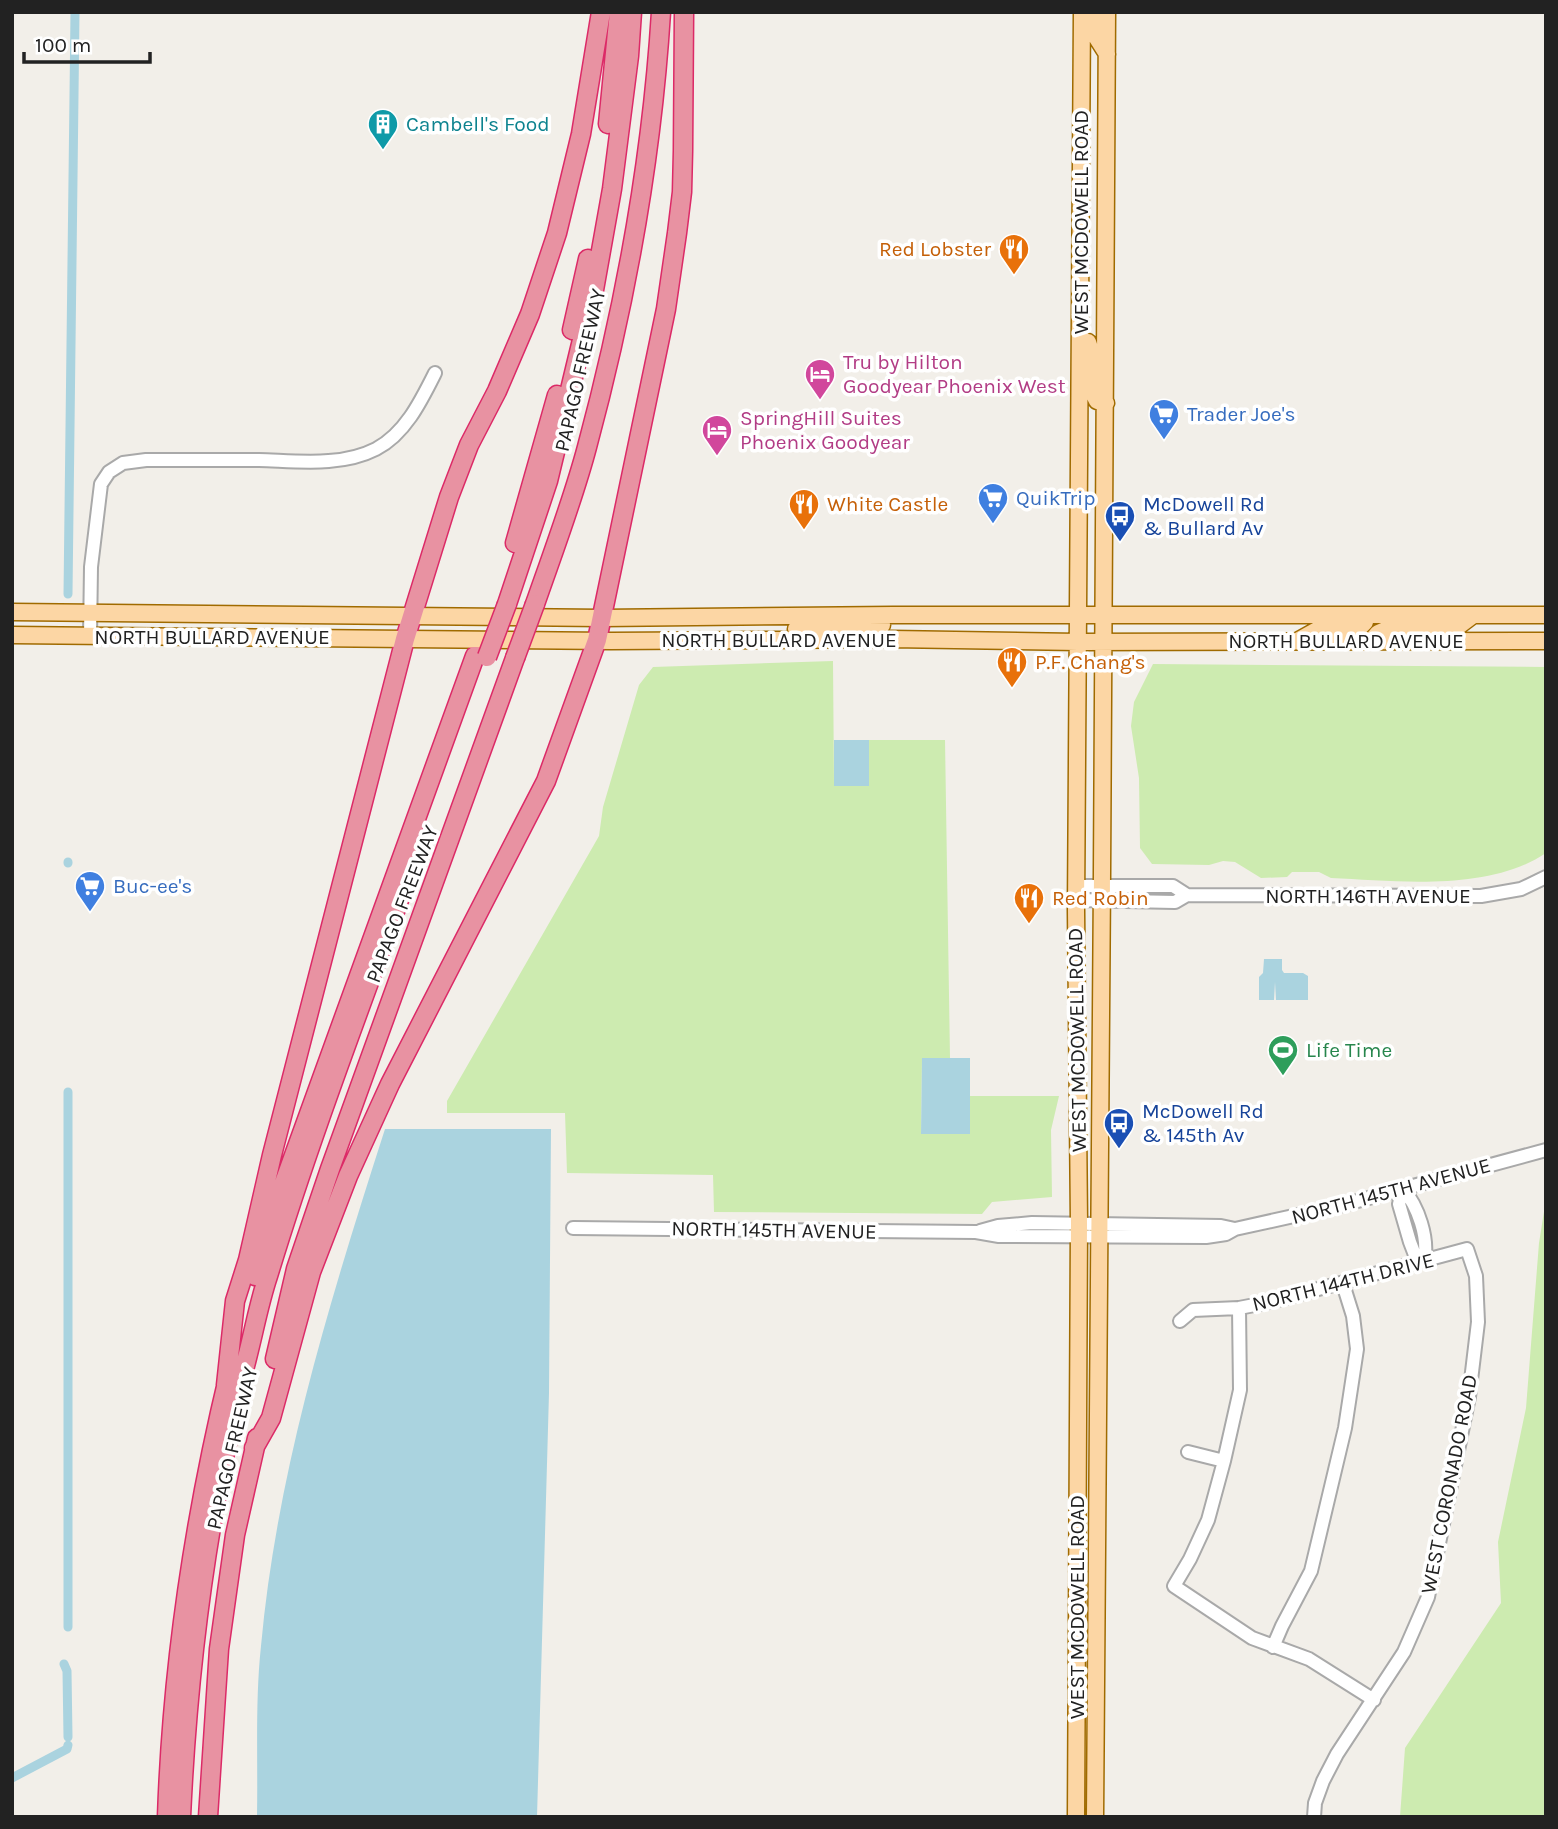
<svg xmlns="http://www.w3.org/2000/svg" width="1558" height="1829" viewBox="0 0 1558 1829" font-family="Karla,sans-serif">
<rect width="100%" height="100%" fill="#f2efe9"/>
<path fill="#cdebb0" d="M833 661 834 785H869V740H945L950 1058H922L921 1133 970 1134V1096H1059L1051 1130 1052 1197 992 1202 982 1214 714 1212 713 1175 567 1173 565 1113H447V1101L599 836 603 807 639 685 653 667Z
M1153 664 1546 667V853C1488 892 1397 881 1331 878L1319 872H1292L1287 877 1261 878 1235 862 1223 861 1209 865 1152 864 1140 848 1139 778 1131 726 1134 702Z
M1546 1199V1817H1400L1405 1748 1501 1603 1498 1542 1526 1408 1539 1243Z"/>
<path fill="#aad3df" d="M834 740H869V786H834Z
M1264 959H1282V970L1284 973H1303L1308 976V1000H1276L1275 982 1274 1000H1259V977L1263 973Z
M922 1058H970V1134H921Z
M385 1129H551L549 1393 537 1817H257C258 1760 255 1702 261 1646 277 1470 331 1297 385 1129Z"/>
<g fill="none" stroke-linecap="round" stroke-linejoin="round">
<path stroke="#aad3df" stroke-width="9" d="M68 594 75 12
M68 862V863
M68 1627V1092
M64 1664 67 1671 68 1737
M12 1778 67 1749 68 1745"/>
<g stroke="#a9a9a9" stroke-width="16">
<path id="minor" d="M90 636 91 567 101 484 109 472 123 463 146 460C183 460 221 460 259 460 297 461 341 467 376 449 405 434 421 401 435 373
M1076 886H1173L1187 895
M1076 900 1175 902 1187 895 1481 896 1521 889 1546 877
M1403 1189C1418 1206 1429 1238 1424 1261L1415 1255 1410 1242 1399 1204Z
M573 1228 976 1232 999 1236 1206 1237 1226 1234 1235 1229 1339 1206 1546 1150
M980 1231 998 1226 1032 1223 1221 1226 1235 1229
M1239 1308 1240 1390 1224 1461 1208 1520 1190 1559 1174 1586 1252 1638 1309 1659 1374 1700
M1180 1321 1193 1310 1239 1308 1270 1302 1467 1249 1476 1276 1478 1322 1469 1397 1428 1597 1404 1652 1337 1754 1323 1781 1315 1803 1314 1817
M1188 1452 1224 1461
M1273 1647 1282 1626 1311 1571 1345 1428 1357 1349 1353 1316 1343 1284"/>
</g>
<g stroke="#a06b00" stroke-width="19">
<path id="major" d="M1094 12 1095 35 1107 54
M1088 342 1091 351 1095 397 1097 401 1106 403
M12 612 602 618 893 615H1546
M796 629 882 625
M12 635 611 641 892 639 1078 642 1546 641
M1299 640 1317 630 1360 627 1365 622 1366 616
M1371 641 1378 633 1385 630 1456 628 1472 616
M1076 1817 1079 1224 1076 910 1082 12
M1095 1817C1101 1215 1103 614 1107 12"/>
</g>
<g stroke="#dc2a67" stroke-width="21">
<path id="highway" d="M608 124 619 12
M572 330 588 259
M515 543 557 395
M507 604 548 481 594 290 612 189 629 56 632 12
M535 604C553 552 573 500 587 447 625 306 652 158 661 12
M255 1276 285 1180 475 656
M275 1359 296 1269 330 1169 515 658
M226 1385 235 1301 248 1260 272 1155 405 639 449 497 469 445 497 391 530 314 557 233 581 134 601 12
M254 1448 271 1418 311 1272 348 1176 390 1084 546 781 597 640 666 309 677 233 682 192 683 151 684 12
M167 1817C172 1668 194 1519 229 1374
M181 1817C188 1662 208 1508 247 1358 254 1331 259 1303 268 1276 312 1131 367 990 418 848
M208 1817 219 1649 235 1535 257 1438"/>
</g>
<use href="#minor" stroke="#fff" stroke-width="12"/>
<use href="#major" stroke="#fcd6a4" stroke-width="16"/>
<use href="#highway" stroke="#e892a2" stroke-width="18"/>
<g stroke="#dc2a67" stroke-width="21" stroke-linecap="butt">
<path id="highway-bridge" d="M487 657 507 604
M515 658 535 604"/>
</g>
<use href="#highway-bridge" stroke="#e892a2" stroke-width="18"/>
</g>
<defs>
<g id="building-pin" transform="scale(1.575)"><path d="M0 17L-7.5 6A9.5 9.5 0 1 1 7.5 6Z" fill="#0f9aa8" stroke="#fff"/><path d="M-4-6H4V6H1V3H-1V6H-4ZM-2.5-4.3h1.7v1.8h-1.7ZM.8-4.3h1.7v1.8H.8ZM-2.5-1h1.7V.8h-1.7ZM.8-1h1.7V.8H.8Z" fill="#fff"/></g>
<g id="restaurant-pin" transform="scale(1.575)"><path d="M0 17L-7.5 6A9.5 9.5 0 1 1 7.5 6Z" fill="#e8710a" stroke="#fff"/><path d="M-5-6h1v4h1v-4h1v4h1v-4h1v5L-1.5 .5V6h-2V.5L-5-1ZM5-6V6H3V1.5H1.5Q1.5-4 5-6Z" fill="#fff"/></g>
<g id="hotel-pin" transform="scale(1.575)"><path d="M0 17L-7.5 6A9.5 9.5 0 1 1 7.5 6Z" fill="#d1479c" stroke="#fff"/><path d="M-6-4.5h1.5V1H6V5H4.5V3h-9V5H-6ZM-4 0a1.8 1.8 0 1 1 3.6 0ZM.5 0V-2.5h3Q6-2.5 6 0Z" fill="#fff"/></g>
<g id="supermarket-pin" transform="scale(1.575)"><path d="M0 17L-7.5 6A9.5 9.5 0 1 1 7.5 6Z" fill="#3f7fe0" stroke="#fff"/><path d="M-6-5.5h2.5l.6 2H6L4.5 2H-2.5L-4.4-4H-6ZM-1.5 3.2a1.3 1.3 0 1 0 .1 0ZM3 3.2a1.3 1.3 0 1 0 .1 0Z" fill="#fff"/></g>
<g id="bus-pin" transform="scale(1.575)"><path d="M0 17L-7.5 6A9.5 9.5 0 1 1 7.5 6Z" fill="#1a4fb4" stroke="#fff"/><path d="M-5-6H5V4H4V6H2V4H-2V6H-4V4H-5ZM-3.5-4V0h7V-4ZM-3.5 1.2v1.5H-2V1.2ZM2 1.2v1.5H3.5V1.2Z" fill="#fff"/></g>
<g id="stadium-pin" transform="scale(1.575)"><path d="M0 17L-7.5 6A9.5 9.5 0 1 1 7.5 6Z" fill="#2e9e5b" stroke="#fff"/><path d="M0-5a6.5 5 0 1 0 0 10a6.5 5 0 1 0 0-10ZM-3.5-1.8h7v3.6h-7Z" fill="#fff"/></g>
</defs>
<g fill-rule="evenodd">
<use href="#building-pin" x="383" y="124"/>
<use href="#restaurant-pin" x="1014" y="249"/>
<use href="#hotel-pin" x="820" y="374"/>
<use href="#supermarket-pin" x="1164" y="414"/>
<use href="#hotel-pin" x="717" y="430"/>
<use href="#supermarket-pin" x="993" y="498"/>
<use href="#restaurant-pin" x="804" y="504"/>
<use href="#bus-pin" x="1120" y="516"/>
<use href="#restaurant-pin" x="1012" y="662"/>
<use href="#supermarket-pin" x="90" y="886"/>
<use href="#restaurant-pin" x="1029" y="898"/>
<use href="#stadium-pin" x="1283" y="1050"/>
<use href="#bus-pin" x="1119" y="1123"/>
</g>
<g text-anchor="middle" stroke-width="7" stroke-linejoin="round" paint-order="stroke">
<g font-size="21" fill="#0d838f" stroke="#fff" text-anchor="start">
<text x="406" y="131">Cambell's Food</text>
</g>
<g font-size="21" fill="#222" stroke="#fff">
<text transform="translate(1081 222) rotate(-90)" y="7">WEST MCDOWELL ROAD</text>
<text transform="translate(580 370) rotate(-77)" y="7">PAPAGO FREEWAY</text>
<text x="212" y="644">NORTH BULLARD AVENUE</text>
<text x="779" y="647">NORTH BULLARD AVENUE</text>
<text x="1346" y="648">NORTH BULLARD AVENUE</text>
<text x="1368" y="903">NORTH 146TH AVENUE</text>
<text transform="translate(402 904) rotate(-69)" y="7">PAPAGO FREEWAY</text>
<text transform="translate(1077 1040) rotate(-91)" y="7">WEST MCDOWELL ROAD</text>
<text transform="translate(1391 1191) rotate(-15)" y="7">NORTH 145TH AVENUE</text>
<text transform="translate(774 1230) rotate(1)" y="7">NORTH 145TH AVENUE</text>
<text transform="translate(1343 1282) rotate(-14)" y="7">NORTH 144TH DRIVE</text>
<text transform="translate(232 1448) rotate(-77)" y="7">PAPAGO FREEWAY</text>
<text transform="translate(1449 1484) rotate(-79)" y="7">WEST CORONADO ROAD</text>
<text transform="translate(1077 1607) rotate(-90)" y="7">WEST MCDOWELL ROAD</text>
</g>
<g font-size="21" fill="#c56008" stroke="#fff" text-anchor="start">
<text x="991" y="256" text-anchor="end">Red Lobster</text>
<text x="827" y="511">White Castle</text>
<text x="1035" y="669">P.F. Chang's</text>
<text x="1052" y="905">Red Robin</text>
</g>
<g font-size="21" fill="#b23c85" stroke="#fff" text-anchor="start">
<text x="843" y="369">Tru by Hilton<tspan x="843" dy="24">Goodyear Phoenix West</tspan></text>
<text x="740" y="425">SpringHill Suites<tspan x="740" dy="24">Phoenix Goodyear</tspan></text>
</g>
<g font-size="21" fill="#366cbe" stroke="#fff" text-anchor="start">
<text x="1187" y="421">Trader Joe's</text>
<text x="1016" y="505">QuikTrip</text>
<text x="113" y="893">Buc-ee's</text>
</g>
<g font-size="21" fill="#164399" stroke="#fff" text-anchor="start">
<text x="1143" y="511">McDowell Rd<tspan x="1143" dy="24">&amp; Bullard Av</tspan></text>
<text x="1142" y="1118">McDowell Rd<tspan x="1142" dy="24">&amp; 145th Av</tspan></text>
</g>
<g font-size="21" fill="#27864d" stroke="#fff" text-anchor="start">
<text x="1306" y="1057">Life Time</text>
</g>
</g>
<rect width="1558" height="1829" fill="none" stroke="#222222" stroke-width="28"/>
<path d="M24 52v10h126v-10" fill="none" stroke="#222222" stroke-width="3.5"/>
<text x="35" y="52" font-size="21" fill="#222222" stroke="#ffffff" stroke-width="5" paint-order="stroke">100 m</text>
</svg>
